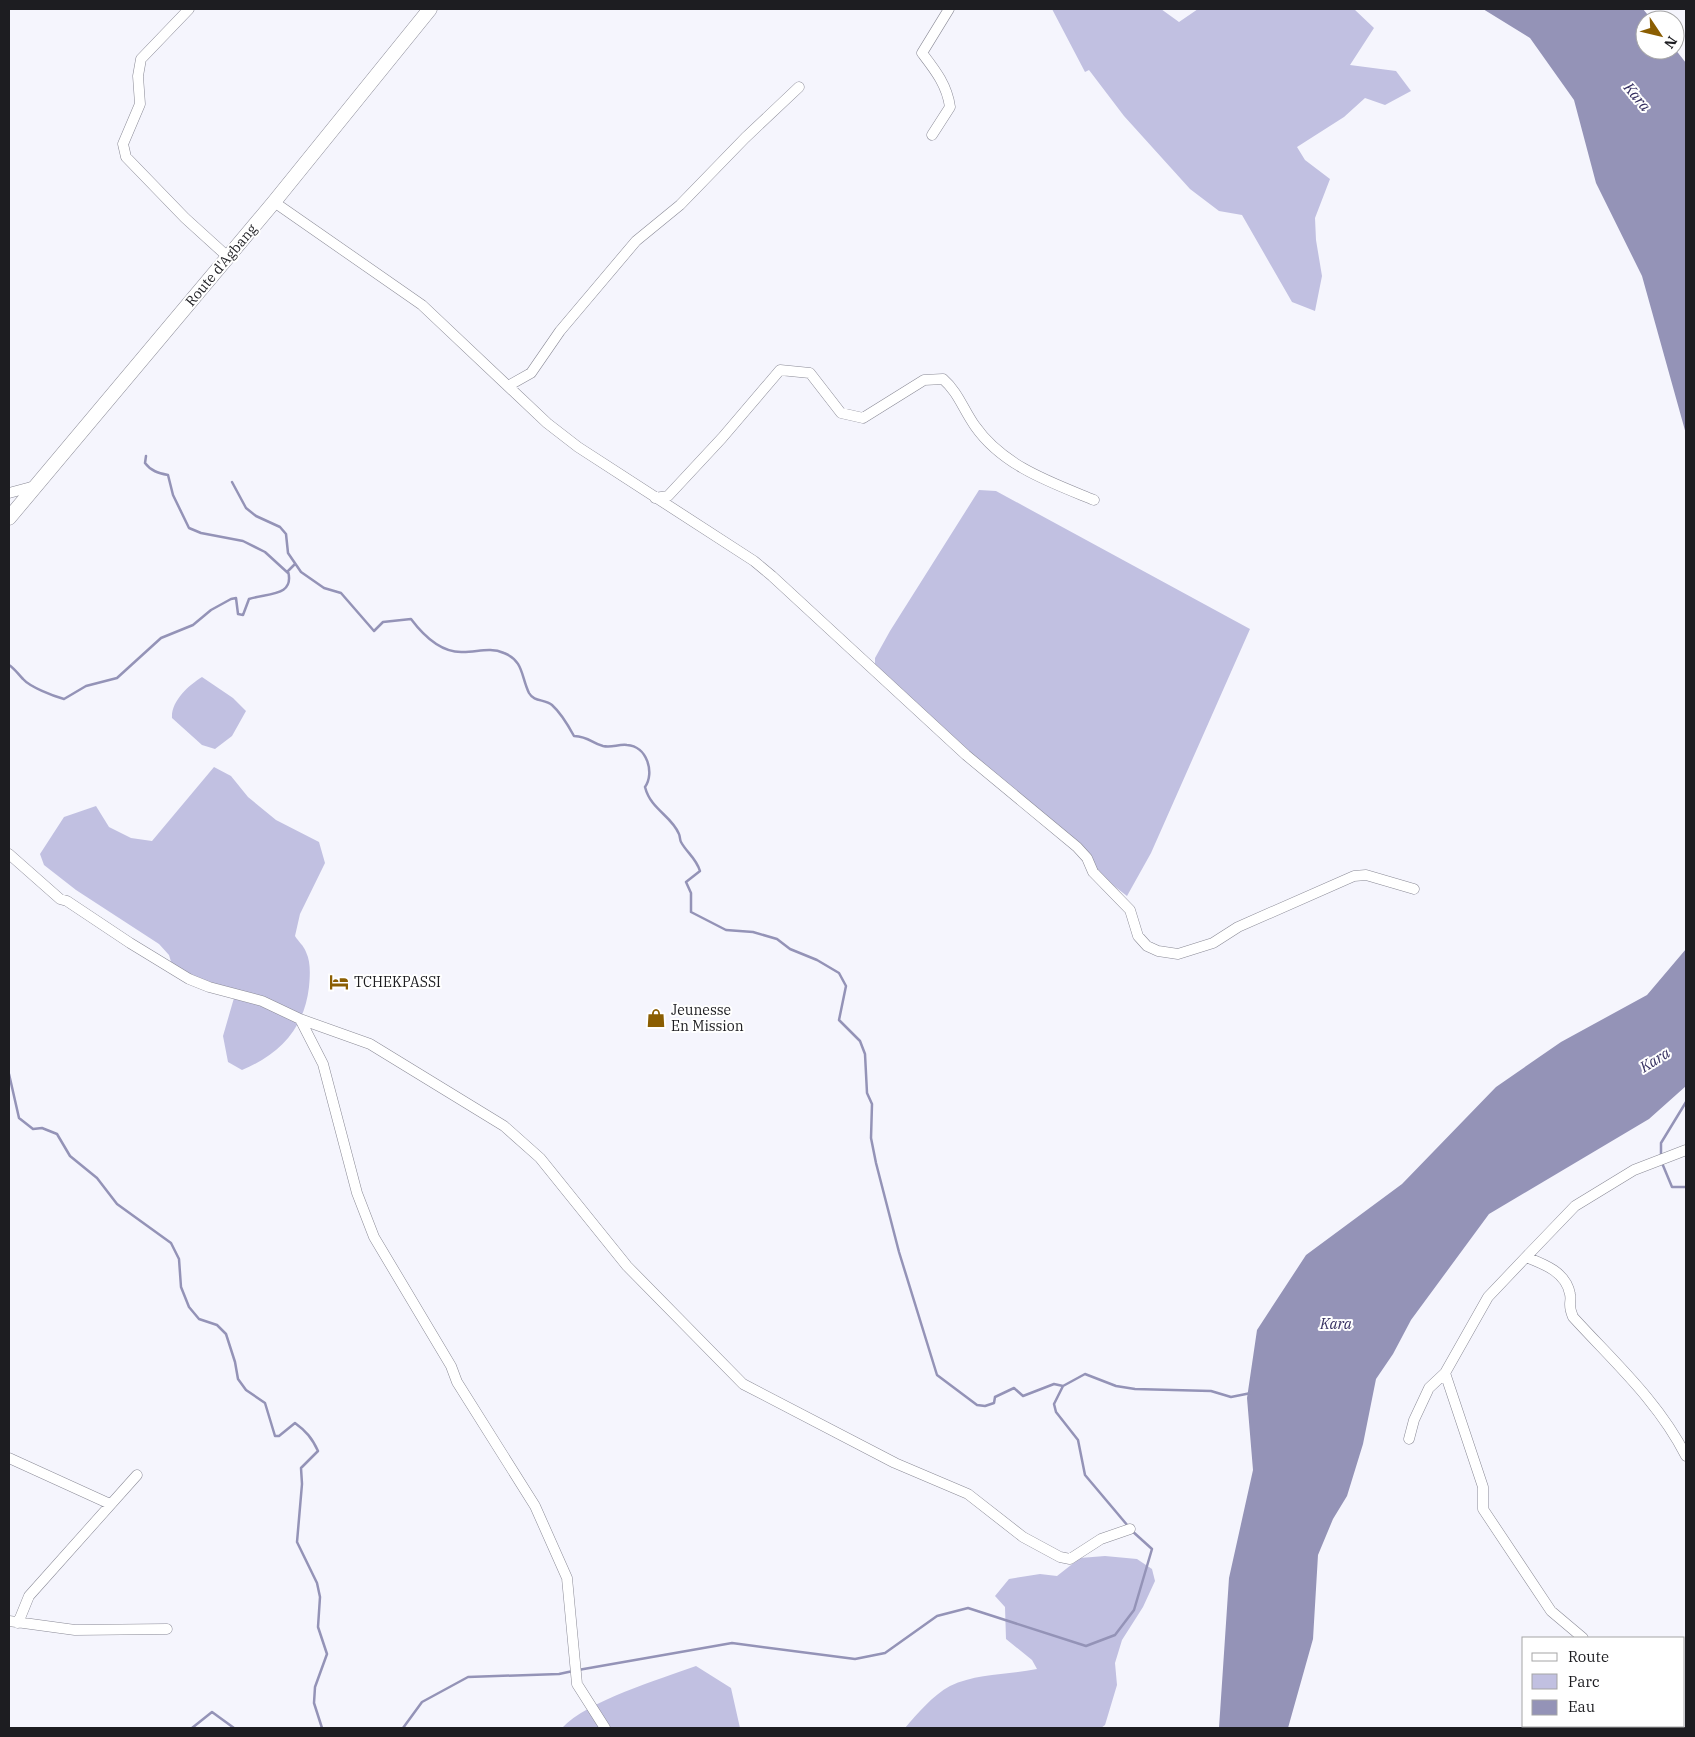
<svg xmlns="http://www.w3.org/2000/svg" width="1695" height="1737" viewBox="0 0 1695 1737" font-family="'IBM Plex Serif',serif">
<rect width="100%" height="100%" fill="#f5f5fd"/>
<path fill="#c1c0e1" d="M1052 9H1161L1179 22 1198 9H1354L1374 28 1350 65 1396 71 1411 91 1385 105 1365 98 1344 117 1297 147 1305 160 1330 179 1315 218 1316 240 1322 276 1315 311 1292 302 1242 215 1219 211 1190 189 1124 116 1089 70 1085 72Z
M979 490 996 491 1250 629 1151 853 1127 896 1096 872 1089 857 946 732 875 667V658L890 631Z
M202 677 233 698 246 711 232 736 215 749 202 745 172 718C171 701 189 685 202 677Z
M214 767 231 776 248 797 276 820 319 842 325 863 300 914 295 936C298 941 304 946 306 952 311 962 310 976 309 987 304 1029 280 1054 242 1070L228 1062 223 1036 236 991 205 982 172 965 169 955 159 944 76 890 44 865 40 854 64 817 96 806 109 827 131 838 152 841Z
M1105 1556 1137 1559 1152 1569 1155 1581 1143 1607 1122 1640 1115 1663 1117 1685 1105 1725 1101 1728H905C917 1714 933 1695 950 1686 977 1673 1009 1675 1037 1669L1032 1660 1006 1639 1005 1607 995 1596 1009 1579 1040 1574 1057 1576 1080 1558Z
M696 1666 731 1688 740 1728H562C587 1701 660 1679 696 1666Z"/>
<path fill="#9493b7" d="M1483 9H1643L1652 20H1645V50L1675 49 1686 63V434L1642 276 1596 183 1574 100 1530 38Z
M1686 949V1086L1649 1119 1489 1214 1411 1320 1393 1354 1376 1379 1363 1444 1347 1496 1333 1519 1318 1555 1313 1639 1288 1728H1219L1229 1578 1253 1470 1247 1398 1257 1330 1306 1255 1402 1184 1496 1087 1561 1042 1647 995Z"/>
<g fill="none" stroke-linecap="round" stroke-linejoin="round">
<path stroke="#9493b7" stroke-width="2.5" d="M146 456 145 463C151 471 158 473 168 475L173 495 189 528 201 533 243 541 265 552 288 573
M232 482 246 508 256 516 280 527 286 534 288 553 301 572 324 588 341 593 374 631 383 622 411 619C423 635 441 653 463 652 478 652 490 647 504 653 524 661 521 677 529 693 534 702 545 699 552 705 561 713 568 725 574 736 590 737 591 743 603 746 612 748 618 744 627 745 647 746 655 773 645 787 651 810 671 815 679 834 680 836 680 841 681 842 687 853 696 858 700 871L686 882 691 893V912L726 930 753 932 777 939 790 949 817 960 839 973 846 986 839 1020 860 1041 865 1054 867 1093 872 1104 871 1138 876 1163 899 1252 937 1375 977 1405 985 1406 994 1403 995 1397 1014 1388 1023 1396 1054 1384 1063 1386
M9 665C15 669 18 674 23 679 30 687 53 696 64 699L86 686 117 678 161 638 193 625 211 610 231 599 236 598 238 614 243 615 249 599C267 593 295 597 288 571L295 564
M9 1074 19 1118 33 1129 42 1128 57 1134 70 1156 97 1178 117 1204 171 1243 179 1259 181 1287 189 1307 199 1319 217 1325 226 1334 235 1362 238 1379 246 1390 265 1403 275 1436H279L295 1423C306 1431 312 1438 318 1451L301 1468 302 1484 297 1542 317 1583 320 1597 318 1627 327 1654 315 1687 314 1703 322 1728
M1661 1157V1143L1686 1102
M1662 1163 1672 1187H1686
M1128 1526 1085 1475 1078 1440 1056 1412 1054 1404 1063 1386 1085 1374 1116 1386 1135 1389 1211 1391 1231 1397 1251 1393
M578 1670 732 1643 855 1659 885 1653 937 1616 968 1608 1086 1646 1115 1635 1134 1610 1152 1549 1131 1530
M192 1728 212 1712 234 1728
M403 1728 422 1702 468 1677 559 1674 573 1671"/>
<g stroke="#8a8a96" stroke-width="11">
<path id="street" d="M189 9 141 59 138 76 140 104 123 144 126 157 185 218 228 257
M932 135 950 107C947 85 935 70 922 53L949 9
M274 202 422 305 547 423 578 447 754 561 772 576 966 755 1077 847 1087 858 1093 872 1130 910 1138 936 1147 946 1158 951 1178 954 1213 943 1238 927 1354 876 1366 875 1414 889
M508 386 531 373 560 331 636 241 680 205 745 138 799 87
M9 493 35 486
M655 498 668 496 722 438 780 370 810 373 841 413 863 418 924 380 943 379C958 392 963 409 975 426 1003 466 1050 482 1094 500
M9 854 60 899 67 901 130 943 189 979 209 987 262 1001 300 1019 323 1064 357 1193 374 1237 451 1366 457 1382 535 1506 567 1578 577 1684 605 1728
M300 1019 370 1044 504 1126 540 1158 627 1266 743 1384 895 1463 968 1494 1023 1537 1060 1557 1070 1559 1101 1539 1130 1529
M1526 1257C1544 1264 1566 1272 1570 1294 1572 1303 1567 1303 1573 1317 1614 1362 1658 1401 1686 1456
M1445 1373 1483 1487V1509L1551 1611 1583 1638
M1409 1439 1414 1420 1429 1388 1445 1373 1488 1297 1526 1257 1575 1206 1634 1170 1686 1150
M9 1458 110 1504
M9 1621 75 1630 167 1629
M18 1623 29 1596 137 1475
M1627 1728 1628 1726"/>
</g>
<g stroke="#8a8a96" stroke-width="15">
<path id="secondary" d="M9 518 274 202 430 9"/>
</g>
<use href="#street" stroke="#fff" stroke-width="10"/>
<use href="#secondary" stroke="#fff" stroke-width="14"/>
</g>
<defs>
<g id="hotel-bare" transform="scale(1.5)"><path d="M-6-4.5h1.5V1H6V5H4.5V3h-9V5H-6ZM-4 0a1.8 1.8 0 1 1 3.6 0ZM.5 0V-2.5h3Q6-2.5 6 0Z" fill="#8b5e02" stroke="#fff" stroke-width="2.5" paint-order="stroke"/></g>
<g id="shop-bare" transform="scale(1.5)"><path d="M-5-2.5h2.3a2.7 3.5 0 0 1 5.4 0H5L5.5 6h-11ZM-1.5-2.5h3a1.5 2.3 0 0 0-3 0Z" fill="#8b5e02" stroke="#fff" stroke-width="2.5" paint-order="stroke"/></g>
</defs>
<g fill-rule="evenodd">
<use href="#hotel-bare" x="339" y="982"/>
<use href="#shop-bare" x="656" y="1018"/>
</g>
<g text-anchor="middle" stroke-width="4" stroke-linejoin="round" paint-order="stroke">
<g font-size="14" fill="#1d1d21" stroke="#fff">
<text transform="translate(221 265) rotate(-50)" y="5">Route d'Agbang</text>
</g>
<g font-size="14" fill="#1d1d21" stroke="#fff" text-anchor="start">
<text x="354" y="987">TCHEKPASSI</text>
<text x="671" y="1015">Jeunesse<tspan x="671" dy="16">En Mission</tspan></text>
</g>
<g font-size="15" font-style="italic" fill="#363061" stroke="#fff">
<text transform="translate(1637 97) rotate(50)" y="5">Kara</text>
<text transform="translate(1655 1060) rotate(-32)" y="5">Kara</text>
<text x="1336" y="1329">Kara</text>
</g>
</g>
<rect width="1695" height="1737" fill="none" stroke="#1d1d21" stroke-width="20"/>
<rect x="1522" y="1637" width="162" height="90" fill="#ffffff" stroke="#a5a5a6"/>
<rect x="1532" y="1653" width="25" height="8" fill="#ffffff" stroke="#a5a5a6"/>
<text x="1568" y="1662" font-size="15" fill="#1d1d21">Route</text>
<rect x="1532" y="1674" width="25" height="15" fill="#c1c0e1" stroke="#a5a5a6"/>
<text x="1568" y="1687" font-size="15" fill="#1d1d21">Parc</text>
<rect x="1532" y="1700" width="25" height="15" fill="#9493b7" stroke="#a5a5a6"/>
<text x="1568" y="1712" font-size="15" fill="#1d1d21">Eau</text>
<g transform="translate(1660 35) rotate(125)"><circle r="24" fill="#ffffff" stroke="#a5a5a6"/>
<path d="M0-4L9 19L0 12L-9 19Z" fill="#8b5e02"/>
<text y="-8" font-size="14" font-weight="bold" text-anchor="middle" fill="#1d1d21">N</text>
</g>
</svg>
